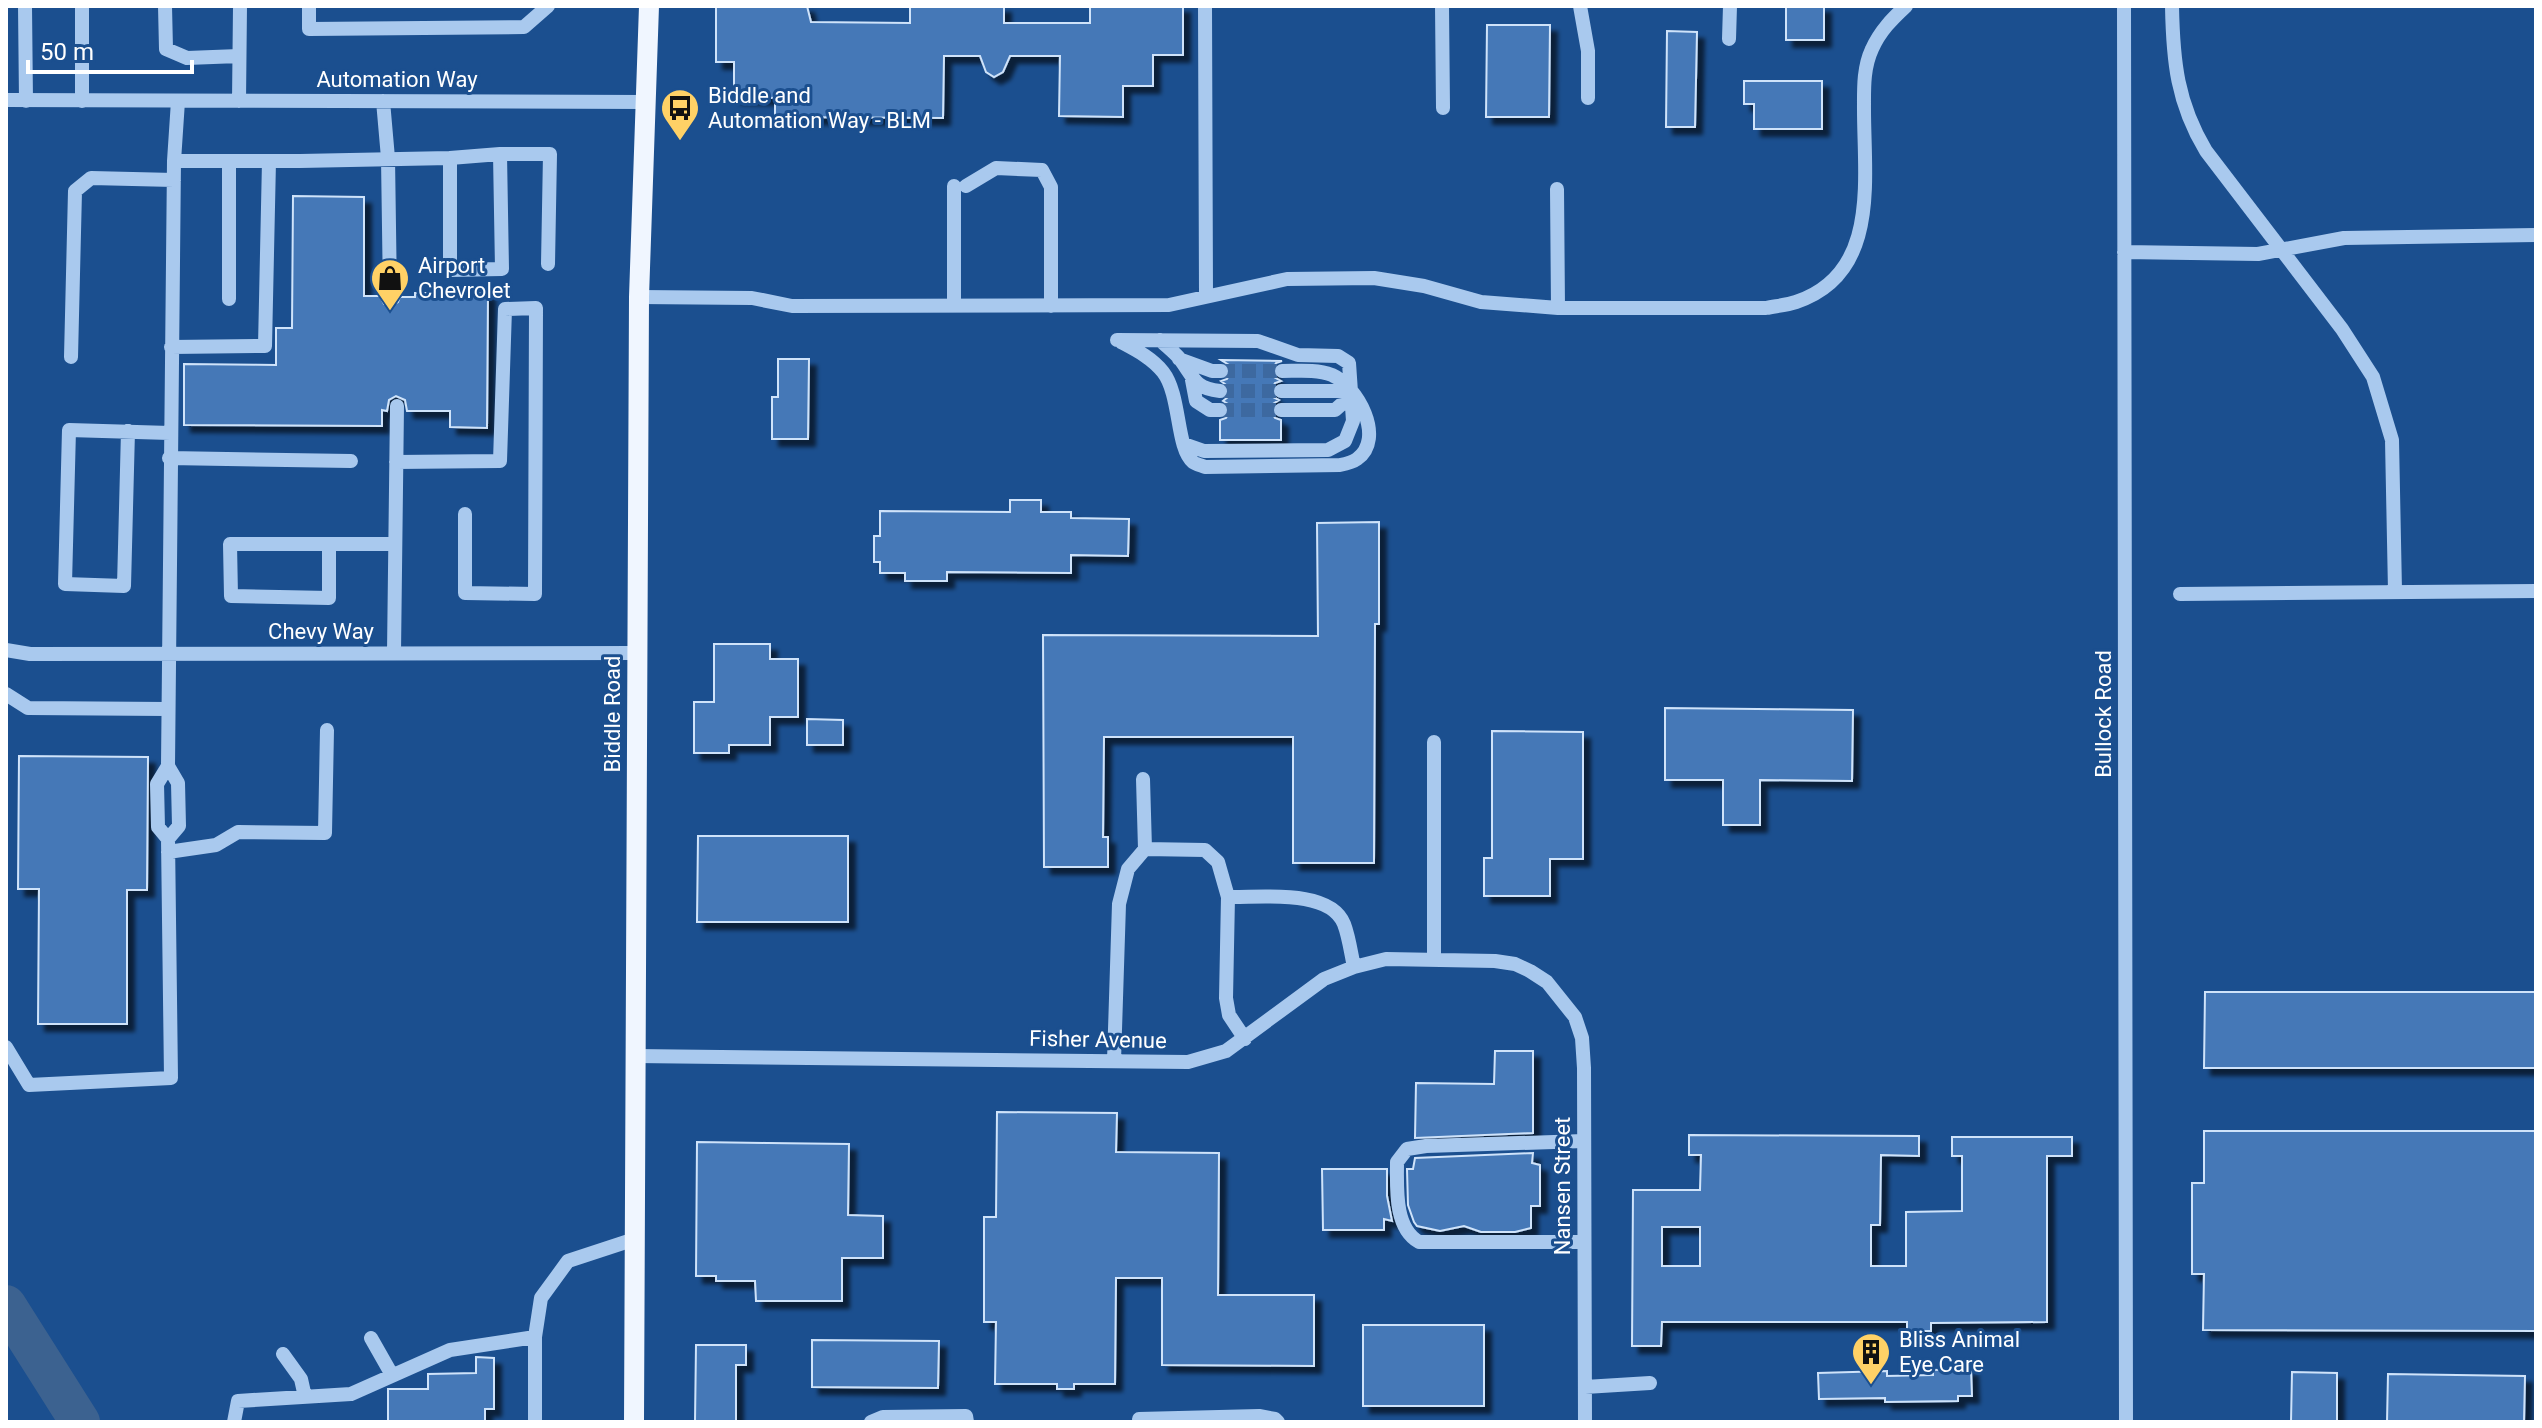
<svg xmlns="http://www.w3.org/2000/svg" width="2542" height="1428" viewBox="0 0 2542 1428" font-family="Roboto,sans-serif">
<defs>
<filter id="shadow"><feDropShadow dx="7" dy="7" stdDeviation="2" flood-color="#0009"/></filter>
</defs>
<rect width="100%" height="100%" fill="#1b4f8f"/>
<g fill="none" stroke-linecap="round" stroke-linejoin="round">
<path stroke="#3c6290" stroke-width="40" d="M6 1305 80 1422"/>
</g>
<path fill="#4478b7" stroke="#cfe3fa" stroke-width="2" fill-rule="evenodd" filter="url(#shadow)" d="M716 6H807L811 22 910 23V6H1004V23H1090V6H1183V55H1153V86H1123V117L1059 116 1060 56H1010L1003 72 994 77 986 72 980 56H944L943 118 775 117V98L734 97V62H716Z
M1786 6H1824V40H1786Z
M1487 25H1550L1549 117H1486Z
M1667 31 1697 32 1695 127H1666Z
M1744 81H1822V129H1754V104H1744Z
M293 196 364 197V296H380L384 304 391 306 398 302 400 297H415V293H488L487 428 450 427V411H407L405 400 396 396 389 400 387 411 382 410V426L184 425V364L276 365V328H292Z
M778 359H809L808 439H772V397H778Z
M1221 360 1282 361 1276 363 1272 370 1274 377 1281 381 1275 383 1271 390 1273 397 1279 400 1273 404 1271 411 1275 418 1281 420V440H1220V420L1226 418 1230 411 1228 404 1223 401 1228 397 1230 388 1221 381 1227 379 1231 372 1229 365Z
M1010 500H1041V512H1071V518L1129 519 1128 556 1071 555V573L947 572V581H905V573H880V562H874V536H880V511L1010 512Z
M1379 522V624H1375L1374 863H1293V737H1104L1103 837H1108V867H1044L1043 635 1318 636 1317 523Z
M714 644H770V659H798V717H770V745H729V753H694V702H714Z
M1665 708 1853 710 1852 781 1760 780V825H1723V780H1665Z
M807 719 843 720V745H807Z
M1492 731 1583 732V859H1550V896H1484V858H1492Z
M19 756 148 757 147 890H127V1024H38L39 889H18Z
M698 836H848V922H697Z
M2205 992H2536V1068H2204Z
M1495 1051H1533V1133L1415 1138 1416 1083 1494 1084Z
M997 1112 1117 1113 1116 1152 1219 1153 1218 1295H1314V1366L1162 1365V1278H1116L1115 1384H1074V1389H1057V1384H995L996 1322H984V1217H996Z
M2204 1131H2536V1331L2203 1330 2204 1274H2192V1183H2204Z
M1689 1135 1919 1136V1156L1881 1155 1880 1225H1871V1266H1906V1212L1962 1211V1156H1952V1137H2072V1156H2047V1322L1931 1323V1331H1907V1322H1662L1661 1346H1632L1633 1190H1700L1701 1155H1689ZM1662 1227H1700V1266H1662Z
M697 1142 849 1144 848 1215 883 1216V1258H842V1301H756L755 1281H716V1276H696Z
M1533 1153 1532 1163 1540 1165V1206H1531V1228L1515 1232H1481L1464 1226 1440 1231 1417 1226 1414 1222 1408 1205 1407 1169H1413L1415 1158Z
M1322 1169H1387V1196L1392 1221 1384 1219V1230H1323Z
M1363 1325H1484V1406H1363Z
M812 1340 939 1341 938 1388 812 1387Z
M696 1345H746V1365H736V1422H695Z
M476 1357 494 1358V1409H485V1422H388V1389H428V1374L476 1373Z
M1971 1369 1972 1396H1958V1401L1885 1402V1398L1819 1399 1818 1373 1887 1371V1376L1933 1375V1370Z
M2292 1372 2337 1373V1422H2291Z
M2388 1374 2525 1376 2524 1422H2387Z"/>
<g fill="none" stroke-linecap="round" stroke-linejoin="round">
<path stroke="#3d69a0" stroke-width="14" stroke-dasharray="14 7" stroke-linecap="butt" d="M1221 371H1282
M1220 391H1281
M1220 410H1281"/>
<path stroke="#a9c9ee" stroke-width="14" d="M25 6 26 101
M165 6 166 49 187 58 239 56
M309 6V29L524 27 548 6
M1205 6 1206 296
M1442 6 1443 108
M1580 6 1588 51V98
M2124 6 2126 1422
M2172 6C2173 61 2177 103 2206 151L2342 329 2373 377 2392 440 2395 591
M1729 39 1730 6
M6 100 645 102
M82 101V6
M178 101 174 161H300L450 158V270L502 269 500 154H550L548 264
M239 101 240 6
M383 101 388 158 390 296
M450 158 500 154
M229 161V299
M954 186V305
M966 186 996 168 1042 170 1051 187V306
M1557 189 1558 308
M2124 252 2258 254 2344 238 2536 235
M639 297 752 298 792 306 1169 305 1287 279 1374 278 1424 286 1481 302 1558 308H1766C1776 306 1787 305 1796 302 1880 274 1864 180 1864 110 1864 90 1863 68 1872 49 1880 31 1892 19 1906 6
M1117 340 1258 341 1298 355 1338 356 1349 363 1353 421 1345 441 1328 450 1204 451 1184 444
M1160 340C1166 346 1174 352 1180 359 1194 378 1194 388 1220 391
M1121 342C1136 350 1152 358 1163 372 1181 395 1176 448 1193 462 1195 464 1203 466 1205 467L1340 465C1345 464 1353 462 1357 459 1386 438 1357 386 1332 375 1316 369 1298 371 1282 371
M171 347 265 346 269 161
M71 357 75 191 91 178 174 180
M1179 359 1212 371H1221
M1192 380 1196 401 1210 410H1220
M1281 391H1337L1352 394
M1281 410H1335L1353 394
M128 431 124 586 65 584 69 430 170 433
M169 458 351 461
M396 462 500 461 505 309 536 308 535 594 465 593V514
M329 544V598L231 596 230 544H395
M2180 594 2536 591
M6 650 30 654 637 653
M394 653 397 406
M6 694 28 708 167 709
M1434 742V960
M1143 779 1145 849
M168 839 158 827 157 784 168 766 174 161
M168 852 216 845 238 832 325 833 327 730
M1245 1039 1229 1015 1226 998 1228 897C1259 898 1330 888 1344 924 1349 937 1351 953 1354 967
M6 1047 29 1085 171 1078 168 839 179 826 178 783 168 766
M635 1056 1188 1062 1226 1051 1324 979 1354 967 1386 959 1495 961 1515 964 1530 971 1547 982 1575 1017 1582 1038 1584 1068 1585 1422
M1114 1061 1119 904 1128 869 1145 849 1205 850 1218 862 1228 897
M1584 1141 1426 1146 1407 1149 1397 1162C1397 1188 1394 1228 1419 1242H1584
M371 1338 392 1375
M283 1354 301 1379 305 1397
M1585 1387 1650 1383
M1139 1419 1259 1416 1275 1419 1278 1422
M234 1422 238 1401 351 1394 450 1350 535 1337
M535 1422V1337L541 1298 568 1261 635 1239
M871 1422 883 1417 966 1416 967 1422"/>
<path stroke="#f0f6ff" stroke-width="20" d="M634 1422 639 297 649 6"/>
</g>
<defs>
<g id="bus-pin" transform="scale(2)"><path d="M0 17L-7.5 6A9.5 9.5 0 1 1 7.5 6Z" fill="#ffd166" stroke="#1b4f8f"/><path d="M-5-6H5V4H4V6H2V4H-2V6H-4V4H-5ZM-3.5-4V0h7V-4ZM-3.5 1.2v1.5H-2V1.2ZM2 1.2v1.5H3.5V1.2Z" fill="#111"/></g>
<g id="shop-pin" transform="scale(2)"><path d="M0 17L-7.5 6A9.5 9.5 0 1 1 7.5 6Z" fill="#ffd166" stroke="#1b4f8f"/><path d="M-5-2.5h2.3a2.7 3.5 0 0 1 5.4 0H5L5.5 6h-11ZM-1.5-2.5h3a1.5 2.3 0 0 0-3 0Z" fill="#111"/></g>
<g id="building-pin" transform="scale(2)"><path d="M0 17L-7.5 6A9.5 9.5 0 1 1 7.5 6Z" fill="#ffd166" stroke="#1b4f8f"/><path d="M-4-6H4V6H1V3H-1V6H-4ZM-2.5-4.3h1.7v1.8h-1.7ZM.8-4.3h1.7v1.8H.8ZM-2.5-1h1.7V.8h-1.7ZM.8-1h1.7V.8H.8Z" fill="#111"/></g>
</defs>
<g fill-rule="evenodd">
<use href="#bus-pin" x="680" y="108"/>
<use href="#shop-pin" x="390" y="278"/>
<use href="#building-pin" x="1871" y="1352"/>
</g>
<g text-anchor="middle" stroke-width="6" stroke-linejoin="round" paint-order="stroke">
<g font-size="22" fill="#fff" stroke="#1b4f8f">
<text x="397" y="87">Automation Way</text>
<text x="321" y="639">Chevy Way</text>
<text transform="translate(612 714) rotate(-90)" y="8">Biddle Road</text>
<text transform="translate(2103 714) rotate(-90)" y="8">Bullock Road</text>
<text transform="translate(1098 1039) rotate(1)" y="8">Fisher Avenue</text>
<text transform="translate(1562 1186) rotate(-90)" y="8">Nansen Street</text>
</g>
<g font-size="22" fill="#fff" stroke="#1b4f8f" text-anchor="start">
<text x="708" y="103">Biddle and<tspan x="708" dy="25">Automation Way - BLM</tspan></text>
<text x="418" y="273">Airport<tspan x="418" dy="25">Chevrolet</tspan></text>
<text x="1899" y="1347">Bliss Animal<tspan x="1899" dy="25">Eye Care</tspan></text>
</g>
</g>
<rect width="2542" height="1428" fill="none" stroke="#ffffff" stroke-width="16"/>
<path d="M28 60v12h164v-12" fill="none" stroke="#ffffff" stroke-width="4"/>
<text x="40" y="60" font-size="24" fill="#ffffff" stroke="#1b4f8f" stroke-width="6" paint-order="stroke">50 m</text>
</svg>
